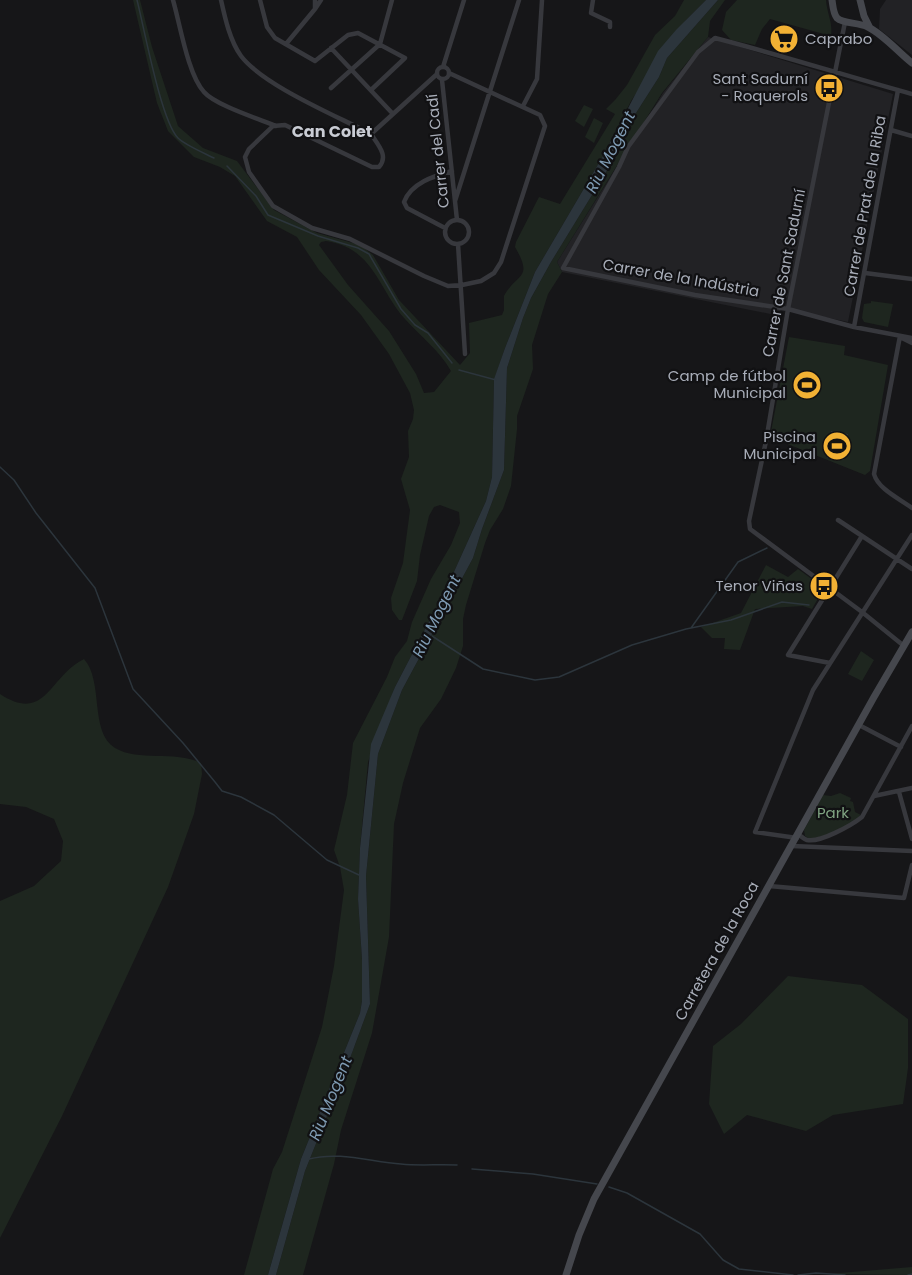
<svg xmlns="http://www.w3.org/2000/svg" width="912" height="1275" viewBox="0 0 912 1275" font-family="Poppins,sans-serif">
<rect width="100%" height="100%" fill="#161618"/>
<path fill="#222225" d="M886 0H912V55L879 29 880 9Z
M708 37 893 94 848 322 781 308 780 316 562 272 557 262 663 93Z"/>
<path fill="#1e261f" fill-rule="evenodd" d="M133 0H140L152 47 178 126 203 148 237 161 274 210 317 233 360 245 373 255 399 300 460 365 470 353 469 323 502 315 504 310V296C517 272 534 280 515 247L516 242 539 197 560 204 615 114 606 109 615 100 627 85 655 35 675 16 684 0H706L686 20 631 101 603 156 535 272 505 348 494 380 492 477 486 501 448 585 395 687 368 762 360 848 358 899 362 959V1001L360 1013 301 1159 268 1275H244L273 1169 282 1152 322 1027 334 966 344 890 340 867 334 850 347 795 353 743 387 677 395 657 407 641 412 622 431 579 451 545 460 523 459 512 440 505 434 507 429 516 420 555 417 581 402 620H399L392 610 391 598 403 563 410 510 401 479 409 457 408 431 413 419 414 410 410 393 389 354 361 315 319 270 297 237 267 221 235 176 220 167 194 157 168 131 157 103ZM326 241C374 248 378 289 405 319 421 337 439 350 451 371L434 392 424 393 416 374 389 331 348 285 319 245 321 242Z
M718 0H725L710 21 708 37 662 93 557 262 562 272 548 294 532 345 533 369 517 416V429L511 486 503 509 490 530 485 543 466 605 463 619V646L456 668 441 699 420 728 403 783 394 824 389 937 372 1033 341 1130 334 1164 303 1275H276L305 1171 349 1061 370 1004 366 876 378 754 402 690 473 558 482 529 504 470 507 368 523 318 531 298 551 262 611 164 629 124 659 77 667 58Z
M737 0H826C827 14 833 22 831 36L770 19 762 29 755 45 731 40 722 30 726 12Z
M584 105 593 109 584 127 575 121Z
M594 118 603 123 594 143 585 137Z
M871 301 893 304 888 327 864 322 862 318 864 304 871 303Z
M789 337 845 346 844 355 888 365 870 471 865 475 770 437Z
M766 565 788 577 798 569 824 588 812 609 803 606 755 609 740 650 724 649 725 638H712L701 627 741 613Z
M861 651 874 660 862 681 848 674Z
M84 659C104 681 89 732 115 748 139 762 174 750 201 763L202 774 194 814 168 887 62 1116 0 1238V901L34 886 61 861 63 841 54 819 26 807 0 804V694C46 724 49 676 84 659Z
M840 793 851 798 850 801 853 802 855 812 861 815C849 828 827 836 810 839L805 836 804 830 823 795 831 796Z
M788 976 862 985 908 1019V1068L903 1104 833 1115 806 1131 747 1115 724 1134 709 1104 713 1046 741 1024Z
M912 1267V1275L828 1274Z"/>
<path fill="#2c353c" d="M706 0H718L667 58 659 77 629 124 611 164 551 262 531 298 523 318 507 368 504 470 482 529 473 558 402 690 378 754 366 876 370 1004 349 1061 305 1171 276 1275H268L301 1159 360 1013 362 1001V959L358 899 360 848 371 744 395 687 448 585 486 501 492 477 494 379 505 348 535 272 603 156 658 51 676 30Z
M831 431 848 434 844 460 827 458Z"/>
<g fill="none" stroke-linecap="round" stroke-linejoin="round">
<path stroke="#2c353c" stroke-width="1.5" d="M137 0C144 27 161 121 178 138 185 145 204 153 214 158
M227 166 256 196 268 215 318 236 358 248 369 254 401 309 415 325 428 333 452 363
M459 370 496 380
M0 467 14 480 36 513 95 588 133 689 183 743 215 782 222 791 241 797 274 815 327 860 359 875
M691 628 738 562 767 548
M432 636 483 669 535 680 559 677 632 645 686 629 731 620 782 602 809 605
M309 1159C339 1151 371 1162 401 1164 420 1166 438 1164 457 1165
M472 1169 533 1174 597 1184
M609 1187 627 1193 700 1234 723 1260 739 1269 793 1275
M798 1275 816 1273 845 1275
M908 1275 912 1274"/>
<path stroke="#37383d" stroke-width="4.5" d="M173 0C180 24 188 75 204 92 215 105 259 119 276 126
M221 0C225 18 230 41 241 56 264 86 337 116 371 134
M260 0 267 27 275 38 315 61 348 35 358 33 405 58 371 90
M593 0 591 13 610 22V27
M315 9 321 0
M845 22 788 309 766 441 749 521 750 529 862 612 904 646
M286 44 315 9V0
M331 48 393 114
M437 73a6 6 0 1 1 12 0a6 6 0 1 1-12 0Z
M443 67 464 0
M442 80 457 220
M331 88 380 44 392 0
M912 94C846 76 781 55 715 38L698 52 628 147 619 167 563 268 695 295 788 309 854 327 912 338
M523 106 537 79 542 0
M891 130 912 136
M371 134C378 145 389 156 379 167H372L285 125 273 126 249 149 245 157 249 172 273 206 312 228 350 239 424 276 448 286 462 285 481 281 494 273 501 262 545 126 540 115 449 73
M371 134 436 75
M455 201 519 0
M445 232a12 12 0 1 1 24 0a12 12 0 1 1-24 0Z
M445 228 407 208 404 202C411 183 434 176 452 171
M458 244 465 354
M865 273 912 279
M854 327 898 90
M900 336 874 474C878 489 900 499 912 508
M902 338 912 343
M838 520 912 569
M830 663 788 655 862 536
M859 725 901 747
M899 792 912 839
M874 796 912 788
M799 835C801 836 804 839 807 840 820 843 852 825 862 817L912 726
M797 838 755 832 813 690 912 535
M792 846 912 851
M769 886 904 898 912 865"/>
<path stroke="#45474d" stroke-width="7" d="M832 0C833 6 833 13 837 18 843 24 858 22 868 27 884 35 898 52 912 63
M860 0 864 16 870 28
M566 1275 579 1235 594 1199 874 697 912 632"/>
</g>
<defs>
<g id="supermarket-disc" transform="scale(1.5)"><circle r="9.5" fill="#f2b134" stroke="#111113"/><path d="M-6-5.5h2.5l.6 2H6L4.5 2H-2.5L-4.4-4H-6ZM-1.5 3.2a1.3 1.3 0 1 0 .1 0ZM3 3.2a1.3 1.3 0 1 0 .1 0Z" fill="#111"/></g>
<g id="bus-disc" transform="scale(1.5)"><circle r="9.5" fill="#f2b134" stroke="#111113"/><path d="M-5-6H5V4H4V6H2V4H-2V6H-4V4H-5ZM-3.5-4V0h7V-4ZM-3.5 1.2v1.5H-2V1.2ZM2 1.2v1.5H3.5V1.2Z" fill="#111"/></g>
<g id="stadium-disc" transform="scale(1.5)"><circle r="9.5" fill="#f2b134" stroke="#111113"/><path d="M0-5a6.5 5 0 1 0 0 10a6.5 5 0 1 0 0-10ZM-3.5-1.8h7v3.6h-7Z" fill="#111"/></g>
</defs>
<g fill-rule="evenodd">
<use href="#supermarket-disc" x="784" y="39"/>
<use href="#bus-disc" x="829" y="88"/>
<use href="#stadium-disc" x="807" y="385"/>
<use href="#stadium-disc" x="837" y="446"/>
<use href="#bus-disc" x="824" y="586"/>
</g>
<g text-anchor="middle" stroke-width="4.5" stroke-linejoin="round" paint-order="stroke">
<g font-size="15" fill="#a8adb8" stroke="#111113" text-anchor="end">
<text x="805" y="44" text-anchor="start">Caprabo</text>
<text x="808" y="84">Sant Sadurní<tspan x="808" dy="17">- Roquerols</tspan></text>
<text x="786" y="381">Camp de fútbol<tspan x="786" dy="17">Municipal</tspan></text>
<text x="816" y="442">Piscina<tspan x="816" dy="17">Municipal</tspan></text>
<text x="803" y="591">Tenor Viñas</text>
</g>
<g font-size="15" fill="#a8adb8" stroke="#111113">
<text transform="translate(438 151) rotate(-96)" y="5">Carrer del Cadí</text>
<text transform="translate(865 206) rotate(-80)" y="5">Carrer de Prat de la Riba</text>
<text transform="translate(784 273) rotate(-79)" y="5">Carrer de Sant Sadurní</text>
<text transform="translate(681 278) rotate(10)" y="5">Carrer de la Indústria</text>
<text transform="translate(717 951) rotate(-61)" y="5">Carretera de la Roca</text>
</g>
<g font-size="15" fill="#7fa381" stroke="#111113">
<text x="833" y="818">Park</text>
</g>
<g font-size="16" font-weight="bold" fill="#c9ccd4" stroke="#111113">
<text x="332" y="137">Can Colet</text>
</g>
<g font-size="16" font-style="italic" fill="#7f9bb3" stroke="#111113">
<text transform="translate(610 152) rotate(-63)" y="6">Riu Mogent</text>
<text transform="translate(436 616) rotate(-64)" y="6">Riu Mogent</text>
<text transform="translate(330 1098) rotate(-68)" y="6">Riu Mogent</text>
</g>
</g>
</svg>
